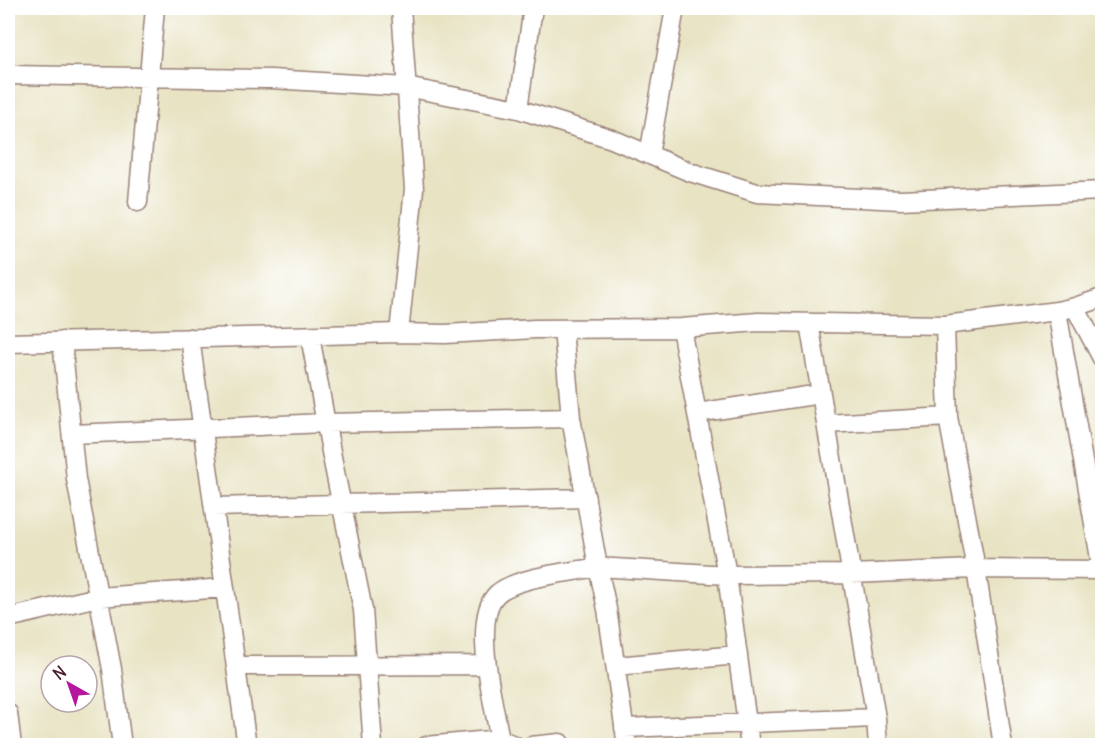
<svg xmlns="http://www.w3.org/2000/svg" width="1110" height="753" viewBox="0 0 1110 753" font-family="Delius,sans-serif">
<rect width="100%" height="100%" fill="#fff"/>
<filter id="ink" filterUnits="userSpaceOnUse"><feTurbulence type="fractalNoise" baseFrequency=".0167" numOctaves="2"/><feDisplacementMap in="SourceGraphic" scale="12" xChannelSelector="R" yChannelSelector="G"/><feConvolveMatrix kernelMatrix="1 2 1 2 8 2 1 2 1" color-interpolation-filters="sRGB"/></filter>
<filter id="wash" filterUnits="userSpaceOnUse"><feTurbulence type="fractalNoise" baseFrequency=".008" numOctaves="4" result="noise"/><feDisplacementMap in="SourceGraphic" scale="24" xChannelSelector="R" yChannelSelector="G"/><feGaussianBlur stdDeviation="1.35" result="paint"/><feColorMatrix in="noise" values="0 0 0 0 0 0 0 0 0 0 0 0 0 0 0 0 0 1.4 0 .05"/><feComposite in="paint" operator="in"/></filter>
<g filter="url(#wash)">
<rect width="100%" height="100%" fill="#e8e3c3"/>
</g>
<g filter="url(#ink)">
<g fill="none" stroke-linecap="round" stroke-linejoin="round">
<g stroke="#998177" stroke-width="21">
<path id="minor" d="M8 75 271 79 406 87 518 109 612 139 690 172 757 193 901 200 1102 191
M518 109 533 8
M649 155 675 8
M138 202 155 8
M1102 298 1075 307 1102 358
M809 323 876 718 878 746
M945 325 948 417 976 569 1003 746
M681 328 727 575 750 746
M399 333 414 189 401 8
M310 336 332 457 363 610 373 746
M190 338 247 746
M62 341 76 479 112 669 122 746
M8 343 399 333 445 334 535 329 681 328 758 322 945 325 1057 311
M697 413 820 394
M826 424 948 417
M72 434 325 423 571 418
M214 507 586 498
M8 618 98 597 225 588
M236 666 486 665
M616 666 738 655
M8 713 12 746
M624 728 876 718
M426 746 500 739 516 746
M501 746C496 712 470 619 497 594 515 577 572 572 598 567L571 418 563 329
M531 746 560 743
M627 746 607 609 598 567 727 575 850 574 976 569 1102 570 1057 311 1075 307"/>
</g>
<use href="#minor" stroke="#fff" stroke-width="18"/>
</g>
</g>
<rect width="1110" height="753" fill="none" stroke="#fff" stroke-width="30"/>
<g transform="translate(69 684) rotate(320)"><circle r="28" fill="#ffffff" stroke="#b7a5aa" stroke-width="1.5"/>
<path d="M0-4.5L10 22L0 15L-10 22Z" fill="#b5179e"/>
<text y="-9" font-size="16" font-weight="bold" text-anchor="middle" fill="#4a1f2b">N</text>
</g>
</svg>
